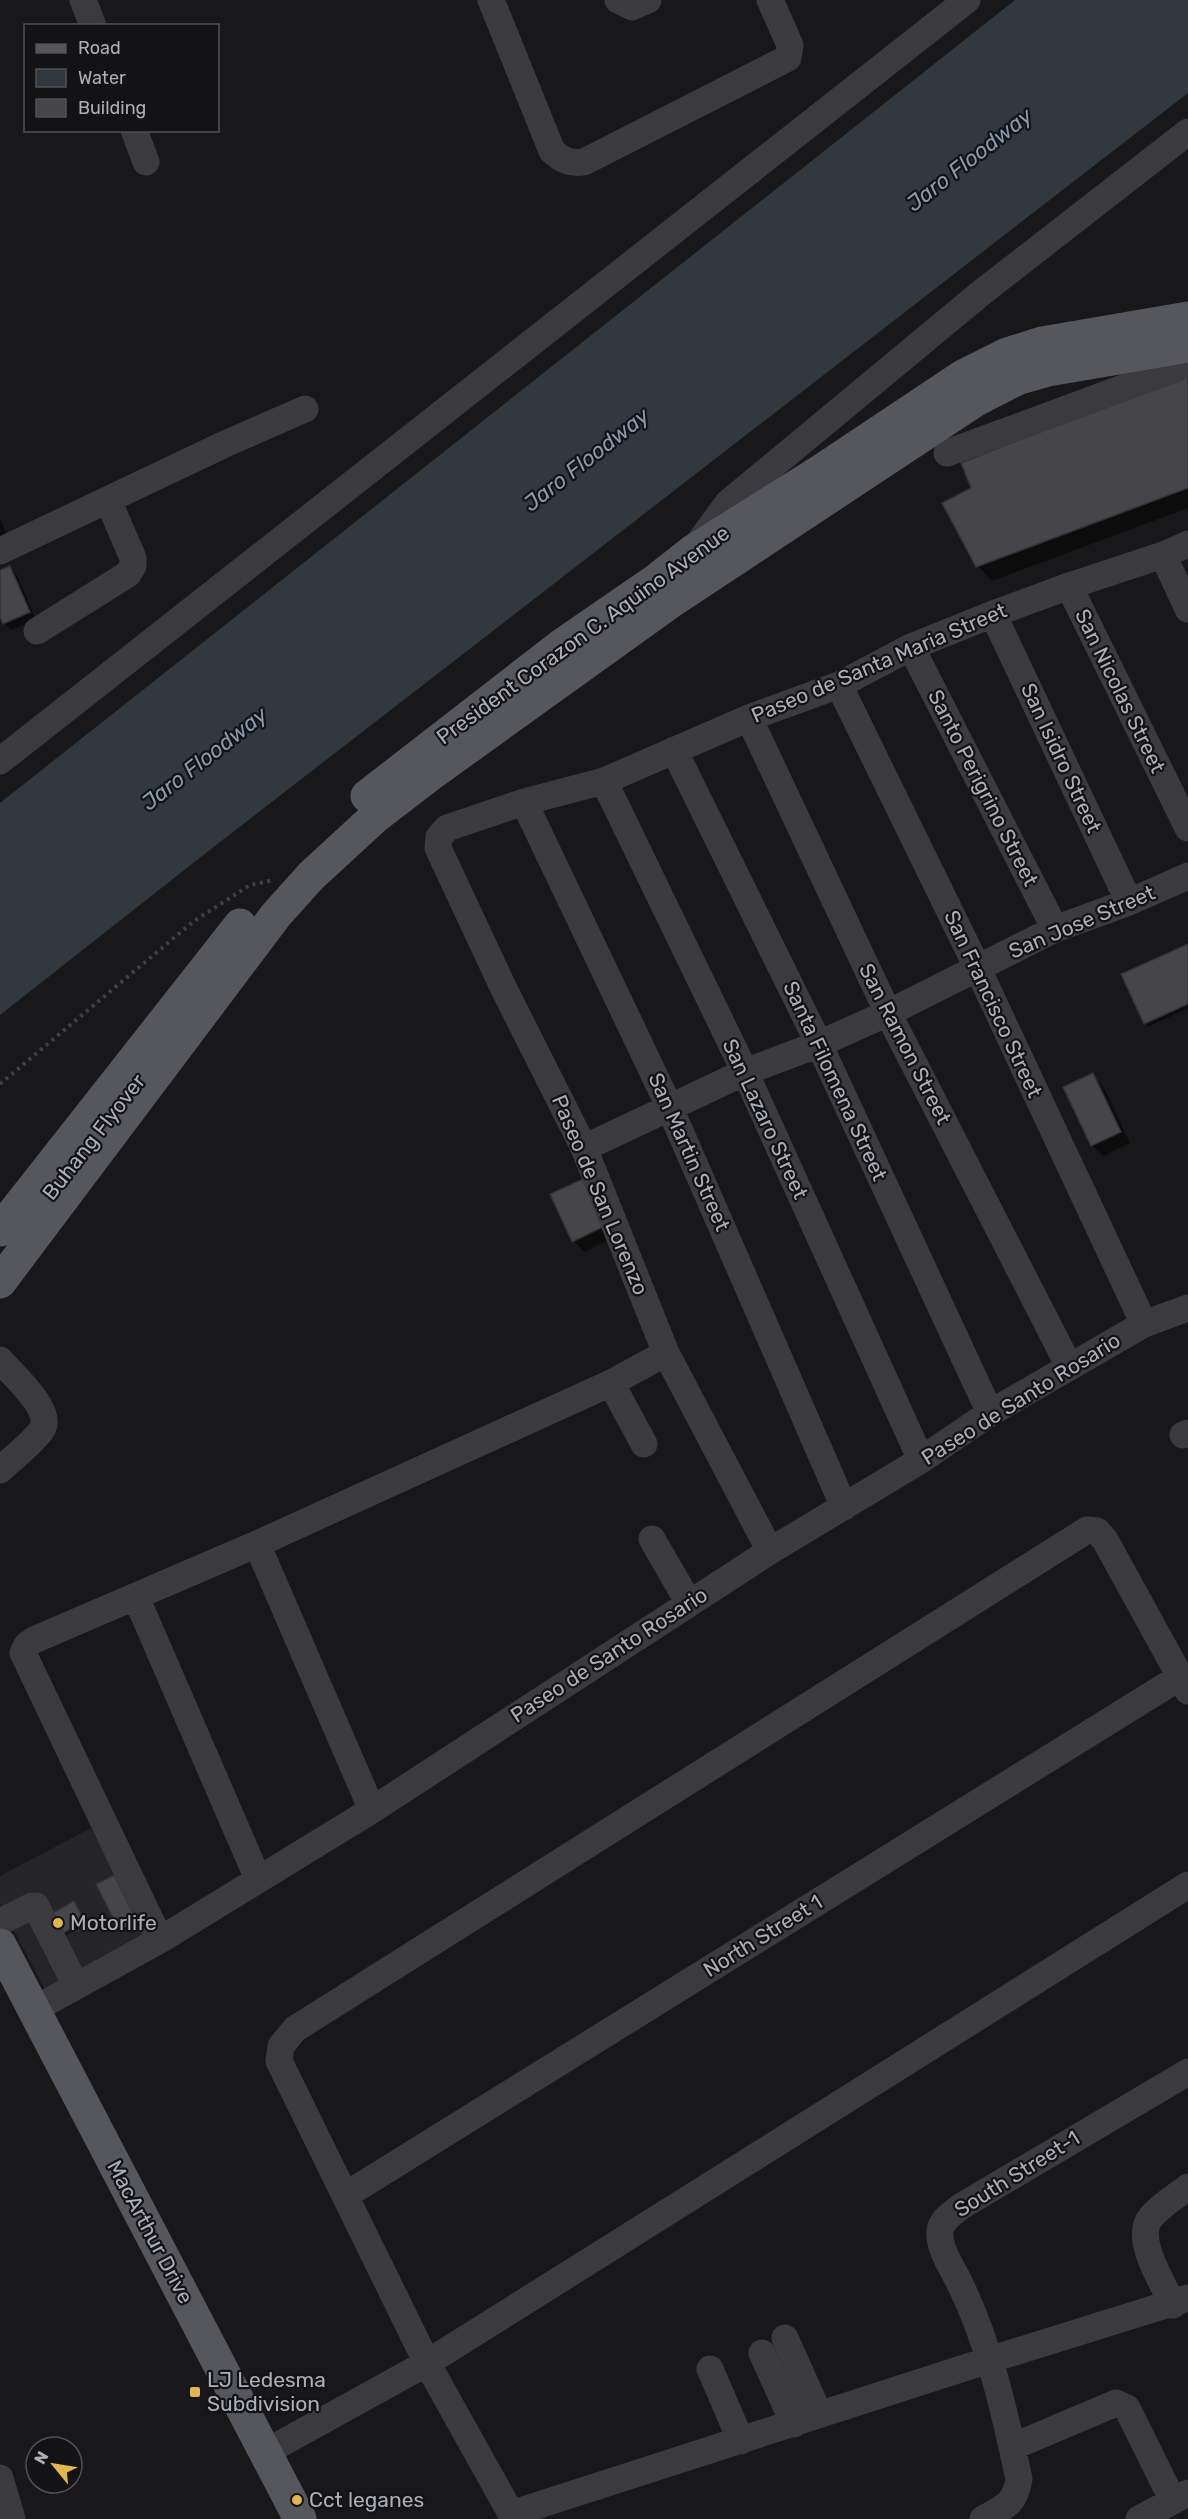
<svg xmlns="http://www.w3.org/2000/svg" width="1188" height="2519" viewBox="0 0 1188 2519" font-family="Rubik,sans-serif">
<rect width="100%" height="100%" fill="#18181a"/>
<path fill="#252427" d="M91 1828 147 1934 45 1989 0 1904V1876Z"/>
<path fill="#31383f" d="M1015 0H1188V93L211 849 0 1015V803Z"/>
<path fill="#0007" d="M1188 374V508L992 581 978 566Z
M0 519 10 541 0 546Z
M10 568 17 575 36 620 11 630 4 623 0 613V572Z
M1188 945V1008L1148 1027 1123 975Z
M1092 1075 1103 1086 1130 1143 1103 1156 1092 1145Z
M583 1180 615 1237 584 1252 574 1241Z
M113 1877 139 1925 123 1932 120 1929Z
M74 1903 87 1924 46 1947Z"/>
<path fill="#46454a" stroke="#333236" stroke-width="1.5" d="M1188 372V488L976 567 942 503 971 488 961 463Z
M10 566 30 612 3 624 0 617V570Z
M1188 944V1004L1144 1024 1121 974Z
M1093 1073 1121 1132 1091 1146 1063 1087Z
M583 1179 605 1226 572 1242 550 1194Z
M114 1875 137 1921 119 1930 96 1884Z
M74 1901 85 1921 41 1945 31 1925Z"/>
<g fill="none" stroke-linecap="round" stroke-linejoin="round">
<path stroke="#404146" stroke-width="4" stroke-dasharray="3 4.5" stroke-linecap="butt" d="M0 1084 194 921 250 885 274 880"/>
<path stroke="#3a3a3f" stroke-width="27" d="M83 0 93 26
M491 0 552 151C562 160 570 164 584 162L788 58 790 45 770 0
M618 0 632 7 648 0
M134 130 146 162
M947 453 1188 364
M697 545 728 503 981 293 1188 132
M0 551 225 444 305 409
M1163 555 1188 609
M1069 586 1188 828
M993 614 1129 902
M37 631 128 574 133 566V558L108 500
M911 647 1055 929
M839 685 978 969 1144 1324
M749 718 888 1013 1069 1366
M674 750 819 1044 990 1413
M0 761 967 0
M604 781 745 1072 921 1460
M524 802 669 1106 844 1507
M584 1148 745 1072 819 1044 888 1013 1055 929 1129 902 1188 876
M0 1360C13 1375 56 1412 41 1431 29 1446 13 1458 0 1470
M611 1383 644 1444
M1183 1435 1188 1433
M652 1539 689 1603
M257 1544 372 1810
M770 1551 666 1353 584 1148 503 987 438 848 439 837 447 828 524 802 604 781 749 718 839 685 911 647 993 614 1069 586 1163 555 1188 544
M136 1597 258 1879
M0 1922 32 1906H36L76 1986
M160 1940 23 1653 27 1645 34 1640 257 1544 611 1383 666 1353
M33 2010 160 1940 372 1810 770 1551 921 1460 990 1413 1144 1324 1188 1308
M346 2195 1180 1677
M1173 2305C1163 2283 1133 2238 1151 2217 1161 2205 1176 2196 1188 2187
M785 2338 819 2414
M762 2353 794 2424
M710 2369 741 2441
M1012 2447 1116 2403 1127 2408 1173 2501
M266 2452 427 2363 1188 1885
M0 2478 12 2519
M511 2514 989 2360 1188 2298
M514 2519 427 2363 279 2061 281 2046 295 2029 1087 1530 1097 1531 1105 1540 1188 1691
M983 2519C1005 2507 1015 2504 1019 2479 1005 2414 990 2346 961 2286 954 2270 938 2249 940 2231 941 2220 952 2214 960 2207L1188 2072
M1139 2519 1188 2493"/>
<path stroke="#56575d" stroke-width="33" d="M367 796 563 644 656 580 693 551 822 470 963 376 1007 354 1042 343 1188 318
M0 1230 240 925
M0 1282 276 915 311 876 374 818 434 772 669 603 976 400 1017 379 1048 370 1188 346
M0 1945 300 2519"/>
</g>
<g fill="#e1b64a" stroke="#131315" stroke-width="2">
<circle cx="58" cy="1923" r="6"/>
<rect x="189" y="2386" width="12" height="12" rx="3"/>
<circle cx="297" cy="2500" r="6"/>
</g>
<g text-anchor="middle" stroke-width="4.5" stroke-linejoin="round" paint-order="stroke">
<g font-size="21" fill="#acafb8" stroke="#131315">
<text transform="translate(583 635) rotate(-36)" y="7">President Corazon C. Aquino Avenue</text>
<text transform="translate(879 663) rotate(-23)" y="7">Paseo de Santa Maria Street</text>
<text transform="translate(1120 691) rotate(64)" y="7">San Nicolas Street</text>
<text transform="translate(1061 758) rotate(65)" y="7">San Isidro Street</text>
<text transform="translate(983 788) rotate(63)" y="7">Santo Perigrino Street</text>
<text transform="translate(1082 922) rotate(-23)" y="7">San Jose Street</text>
<text transform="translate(993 1004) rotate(65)" y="7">San Francisco Street</text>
<text transform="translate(905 1044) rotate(63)" y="7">San Ramon Street</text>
<text transform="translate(835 1081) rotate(65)" y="7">Santa Filomena Street</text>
<text transform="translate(765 1119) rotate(65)" y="7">San Lazaro Street</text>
<text transform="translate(94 1137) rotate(-52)" y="7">Buhang Flyover</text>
<text transform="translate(689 1152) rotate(66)" y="7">San Martin Street</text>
<text transform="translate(600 1195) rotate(67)" y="7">Paseo de San Lorenzo</text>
<text transform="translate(1021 1399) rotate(-32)" y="7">Paseo de Santo Rosario</text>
<text transform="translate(609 1655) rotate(-33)" y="7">Paseo de Santo Rosario</text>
<text transform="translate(763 1936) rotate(-32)" y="7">North Street 1</text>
<text transform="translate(1017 2174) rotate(-32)" y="7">South Street-1</text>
<text transform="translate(150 2232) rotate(62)" y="7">MacArthur Drive</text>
</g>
<g font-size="21" fill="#acafb8" stroke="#131315" text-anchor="start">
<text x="70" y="1930">Motorlife</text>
<text x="207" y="2387">LJ Ledesma<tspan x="207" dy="24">Subdivision</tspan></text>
<text x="309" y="2507">Cct leganes</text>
</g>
<g font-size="22" font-style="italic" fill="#879ab0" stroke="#131315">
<text transform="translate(969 159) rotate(-38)" y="8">Jaro Floodway</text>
<text transform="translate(586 459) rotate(-38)" y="8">Jaro Floodway</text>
<text transform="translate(204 758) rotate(-38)" y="8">Jaro Floodway</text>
</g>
</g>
<rect x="24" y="24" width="195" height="108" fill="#131315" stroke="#505156" stroke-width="1.5"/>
<rect x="36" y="44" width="30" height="9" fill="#56575d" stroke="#505156" stroke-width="1.5"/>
<text x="78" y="54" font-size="18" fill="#acafb8">Road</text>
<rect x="36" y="69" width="30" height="18" fill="#31383f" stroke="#505156" stroke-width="1.5"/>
<text x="78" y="84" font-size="18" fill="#acafb8">Water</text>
<rect x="36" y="99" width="30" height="18" fill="#46454a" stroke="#505156" stroke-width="1.5"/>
<text x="78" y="114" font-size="18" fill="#acafb8">Building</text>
<g transform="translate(54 2465) rotate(300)"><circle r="28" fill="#131315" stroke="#505156" stroke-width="1.5"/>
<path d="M0-4.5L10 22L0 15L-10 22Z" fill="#e1b64a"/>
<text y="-9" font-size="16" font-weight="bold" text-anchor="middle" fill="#acafb8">N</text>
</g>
</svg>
